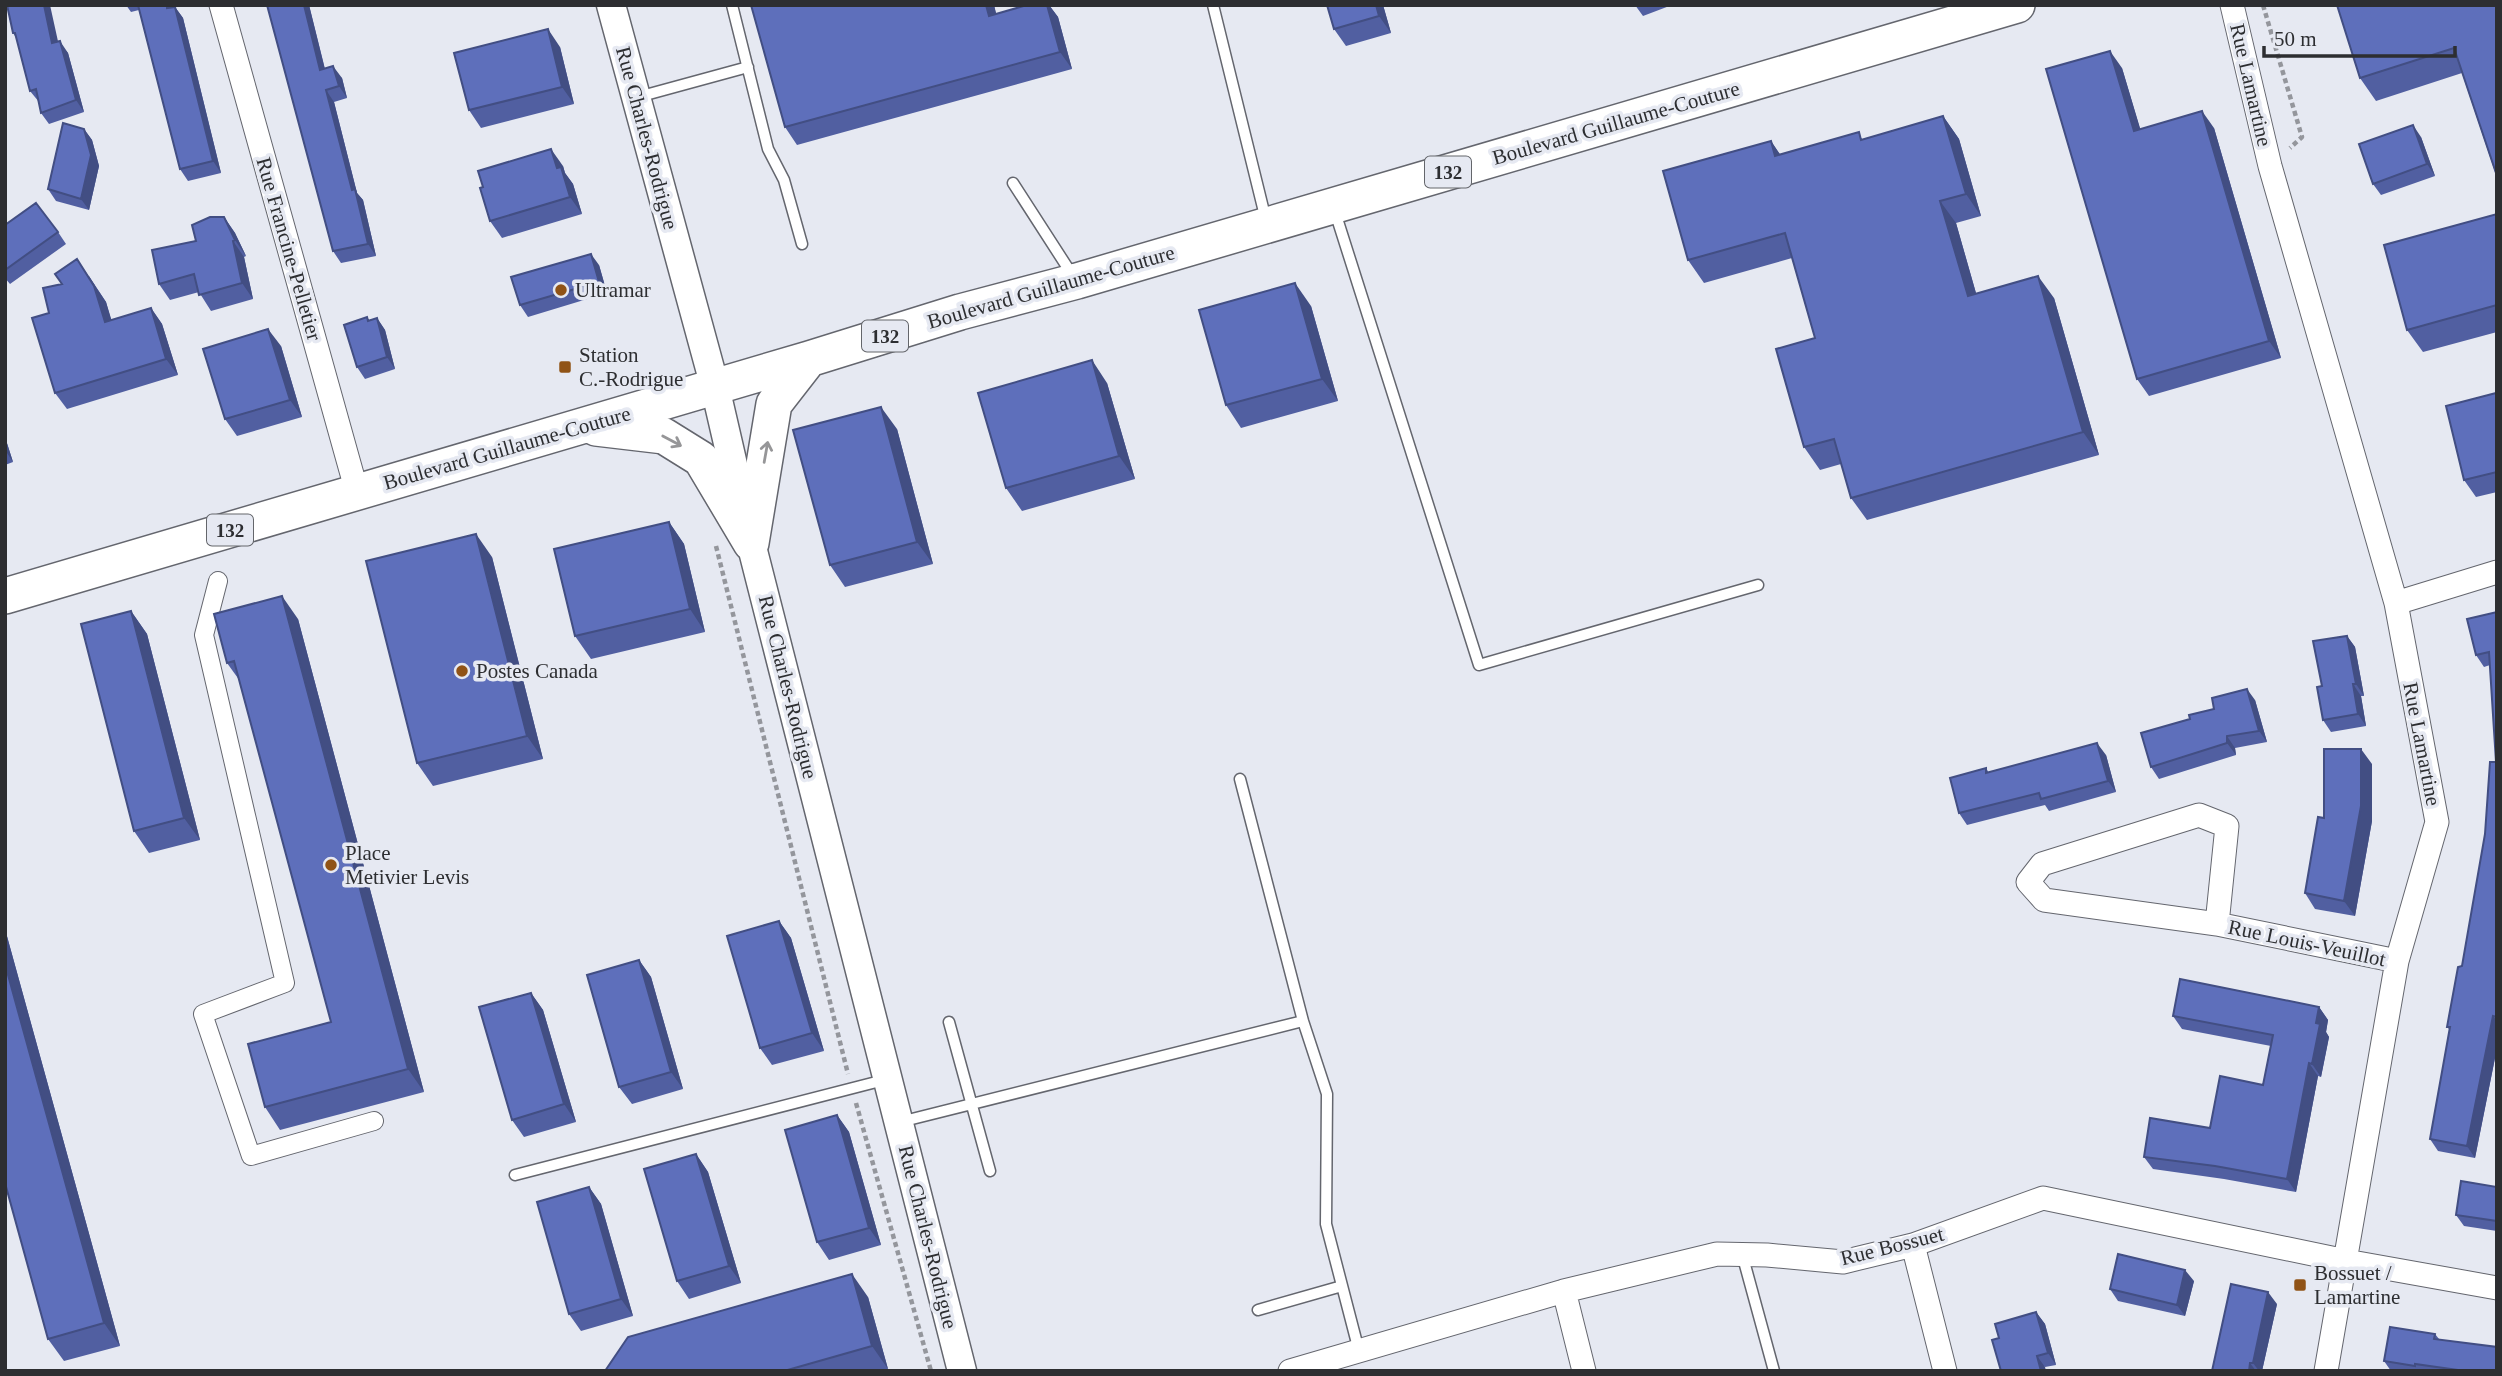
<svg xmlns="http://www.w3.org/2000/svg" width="2502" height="1376" viewBox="0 0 2502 1376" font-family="Georgia,serif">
<rect width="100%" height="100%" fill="#e6e9f2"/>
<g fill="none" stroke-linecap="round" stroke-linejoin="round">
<g stroke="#64666e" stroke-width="13">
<path id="service" d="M732 5 768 149 784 180 802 244
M1213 5 1266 220
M638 97 748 67
M1013 183 1073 276
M1335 212 1479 665 1758 585
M1240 779 1303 1021 1327 1094 1326 1224 1359 1351
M949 1022 990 1171
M900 1122 1303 1021
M515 1175 888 1079
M1742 1254 1774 1371
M1258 1310 1342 1286"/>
</g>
<g stroke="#64666e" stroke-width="20">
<path id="pedestrian" d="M218 581 204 635 285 983 203 1014 251 1156 374 1121"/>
</g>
<g stroke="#64666e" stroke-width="25">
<path id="minor" d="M221 5 357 492
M2232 5 2270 166 2396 603 2437 822 2397 961 2326 1371
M2396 603 2497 572
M2217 924 2227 826 2199 815 2042 864 2028 882 2044 900 2217 924 2397 961
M1913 1245 1945 1371
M1564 1291 1584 1371
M1290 1371 1564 1291 1717 1254 1767 1255 1843 1262 1913 1245 2043 1198 2346 1261 2497 1288"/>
</g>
<g stroke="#64666e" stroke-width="31">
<path id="tertiary" d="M611 5 715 387 751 543 962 1371"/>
</g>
<g stroke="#64666e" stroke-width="38">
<path id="primary" d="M596 428 664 436 701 459 751 543
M751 543 774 404 809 359
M5 596 809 359 960 312 1077 281 2017 5"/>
</g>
<path stroke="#94969c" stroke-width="4.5" stroke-dasharray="5 3.5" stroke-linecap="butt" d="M2263 5 2302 137 2290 148
M716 546 848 1074
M856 1103 931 1371"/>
<use href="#service" stroke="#fff" stroke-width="10"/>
<use href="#pedestrian" stroke="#fff" stroke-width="18"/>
<use href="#minor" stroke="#fff" stroke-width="23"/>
<use href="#tertiary" stroke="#fff" stroke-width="28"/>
<use href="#primary" stroke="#fff" stroke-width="35"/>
</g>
<path fill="#515fa1" d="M7 5 58 42 68 53 84 112 49 124 41 113 39 102 30 91 17 39 13 33Z
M126 5H171L172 7H175L183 18 221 173 188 181 180 169 139 10 131 12Z
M267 5H309L325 69 342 78 347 98 334 102 357 193 363 200 376 256 341 263 333 251Z
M751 5H994L996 14 1027 5H1049L1058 17 1072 69 797 145 785 127Z
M1327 5H1383L1391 33 1346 46 1334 29Z
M1635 5H1672L1643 16Z
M2497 5V178L2462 73 2376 101 2360 78Z
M560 47 574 104 481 128 469 110Z
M2122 68 2140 129 2214 128 2281 358 2149 396 2137 379Z
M1943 116 1959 139 1981 216 1956 223 1976 293 2054 298 2099 455 1867 520 1851 498 1841 464 1820 470 1804 447 1815 338 1792 258 1704 283 1688 260 1771 141 1780 155 1864 139Z
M84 129 92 140 99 166 89 210 56 201 48 189Z
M2421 137 2435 176 2381 195 2373 184Z
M563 166 565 173 573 184 582 214 502 238 490 221Z
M2497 214V332L2423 352 2407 330Z
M224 217 235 233 246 256 244 257 253 299 211 311 199 292 170 300 159 284 196 241Z
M5 225 58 232 66 244 10 284 5 278Z
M599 265 607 293 528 317 520 305Z
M89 276 106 302 111 320 151 308 162 324 178 375 67 409 55 393 49 313 61 284Z
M1311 306 1338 401 1241 428 1226 405Z
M367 317 369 320 377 318 385 330 395 369 365 379 357 367Z
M281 346 302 417 237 436 225 419Z
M1107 383 1135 479 1022 511 1006 488Z
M2497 395V492L2476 497 2464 480Z
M897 429 933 564 845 587 830 565Z
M5 437 13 462 5 465Z
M669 522 684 544 705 632 591 659 575 636Z
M492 557 543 759 433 786 417 763Z
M131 611 147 634 200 840 149 853 134 831Z
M2497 612V1048L2475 1158 2438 1151 2430 1139 2450 1030 2447 1027 2462 966 2485 834 2496 762 2490 665 2484 667 2476 655Z
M298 619 424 1092 280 1130 265 1107 331 1022 240 681 227 663Z
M2347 636 2355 647 2364 696H2361L2366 726 2331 732 2323 720 2322 686Z
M2255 700 2267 742 2235 748 2236 755 2159 779 2151 767Z
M2106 755 2116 792 2049 811 2045 805 1967 825 1959 813 1986 768 1989 773Z
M2372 764V821L2355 916 2315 909 2305 893 2324 818Z
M779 921 791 938 824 1051 772 1065 760 1048Z
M5 929 120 1346 64 1361 48 1339Z
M639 960 651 977 683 1089 632 1104 619 1087Z
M531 993 543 1010 576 1122 524 1137 512 1120Z
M2319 1007 2328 1020 2326 1032 2329 1037 2321 1077 2318 1076 2296 1192 2224 1179 2153 1169 2144 1157 2210 1128 2263 1085 2271 1046 2182 1029 2173 1016Z
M837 1115 849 1132 881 1245 829 1260 817 1242Z
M696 1154 708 1172 741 1283 689 1299 677 1281Z
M589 1187 601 1204 633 1316 581 1331 569 1314Z
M2497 1187V1231L2464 1226 2456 1215Z
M2194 1281 2185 1316 2118 1301 2110 1289Z
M868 1297 888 1369 881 1371H605Z
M2277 1304 2262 1371H2212Z
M2036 1312 2045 1324 2056 1365 2045 1367 1999 1338Z
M2435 1334 2439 1339 2497 1371H2391L2384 1361Z"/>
<path fill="#424e83" d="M44 5H50L61 55 52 43Z
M304 5H309L328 82 320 70Z
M986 5H994L1001 33 989 16Z
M1047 5H1049L1058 17 1072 69 1060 52Z
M1376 5H1383L1391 33 1379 16Z
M175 7 183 18 221 173 213 161Z
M548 29 560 47 574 104 562 87Z
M60 41 68 53 84 112 76 100Z
M2110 51 2122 68 2146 148 2134 131Z
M333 66 342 78 347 98 339 86Z
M326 90 334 102 357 193 363 200 376 256 368 244 352 190Z
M2202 111 2214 128 2281 358 2269 341Z
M1943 116 1959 139 1981 216 1966 194Z
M2413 125 2421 137 2435 176 2427 164Z
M84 129 92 140 99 166 89 210 81 199Z
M1771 141 1786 163 1775 156Z
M551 149 563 166 565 173 573 184 582 214 570 197 557 168Z
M1940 201 1956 223 1983 318 1968 296Z
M224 217 235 233 246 256 235 240Z
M233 241 244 257 253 299 242 283Z
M591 254 599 265 607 293 599 282Z
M77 259 106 302 117 338 105 322Z
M2038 276 2054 298 2099 455 2083 432Z
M1295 283 1311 306 1338 401 1322 379Z
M151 308 162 324 178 375 166 359Z
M377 318 385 330 395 369 387 357Z
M268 329 281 346 302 417 290 400Z
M1092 360 1107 383 1135 479 1119 456Z
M881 407 897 429 933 564 917 542Z
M5 437 13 462 5 450Z
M669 522 684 544 705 632 690 609Z
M476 534 492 557 543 759 527 736Z
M282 596 298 619 424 1092 408 1069Z
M131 611 147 634 200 840 184 818Z
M2347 636 2355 647 2364 696 2356 684Z
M2353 684 2361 696 2366 726 2358 714Z
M2247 689 2255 700 2267 742 2259 731Z
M2227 736 2235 748 2236 755 2227 743Z
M2097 743 2106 755 2116 792 2108 781Z
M2361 749 2372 764V821L2355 916 2344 901Z
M779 921 791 938 824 1051 812 1033Z
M5 929 120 1346 104 1323 5 964Z
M639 960 651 977 683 1089 671 1072Z
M531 993 543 1010 576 1122 564 1104Z
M2319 1007 2328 1020 2326 1032 2329 1037 2321 1077 2312 1064 2316 1023Z
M2493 1016 2497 1021V1048L2475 1158 2467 1146Z
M2309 1063 2318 1076 2296 1192 2287 1179Z
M837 1115 849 1132 881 1245 869 1228Z
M696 1154 708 1172 741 1283 729 1266Z
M589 1187 601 1204 633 1316 621 1299Z
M2185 1270 2194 1281 2185 1316 2177 1305Z
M852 1274 868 1297 888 1369 872 1346Z
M2268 1292 2277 1304 2262 1371H2259L2253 1363Z
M2036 1312 2045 1324 2056 1365 2048 1353Z
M2037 1356 2045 1367 2046 1371H2041Z
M2250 1363 2256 1371H2249Z"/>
<path fill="#5e6fbb" stroke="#424e83" stroke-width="2" d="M7 5H44L52 43 60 41 76 100 41 113 36 89 30 91 15 33H13Z
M138 5H167V8L175 7 213 161 180 169Z
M267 5H304L320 70 333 66 339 86 326 90 352 190 355 189 368 244 333 251Z
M751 5H986L989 16 1027 5H1047L1060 52 785 127Z
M1327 5H1376L1379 16 1334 29Z
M2337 5H2497V176L2454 48 2360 78Z
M548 29 562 87 469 110 454 53Z
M2110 51 2134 131 2202 111 2269 341 2137 379 2046 69Z
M1943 116 1966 194 1940 201 1968 296 2038 276 2083 432 1851 498 1834 439 1804 447 1776 349 1815 338 1785 233 1688 260 1663 171 1771 141 1775 156 1859 132 1861 140Z
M63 123 84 129 91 155 81 199 48 189Z
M2413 125 2427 164 2373 184 2359 144Z
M551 149 557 168 561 167 570 197 490 221 480 188 483 187 478 171Z
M36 203 58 232 5 270V225Z
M2497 214V305L2407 330 2384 245Z
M210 217H224L235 240 233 241 242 283 199 295 194 274 159 284 152 250 196 241 192 225Z
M591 254 599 282 520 305 511 277Z
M77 259 94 286 105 322 151 308 166 359 55 393 32 318 49 313 43 288 62 284 55 274Z
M1295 283 1322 379 1226 405 1199 310Z
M367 317 368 321 377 318 387 357 357 367 344 325Z
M268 329 290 400 225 419 203 349Z
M1092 360 1119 456 1006 488 978 393Z
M2496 393 2497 397V472L2464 480 2446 406Z
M881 407 917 542 830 565 793 430Z
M669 522 690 609 575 636 554 549Z
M476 534 527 736 417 763 366 561Z
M282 596 408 1069 265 1107 248 1044 331 1022 234 661 227 663 214 614Z
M131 611 184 818 134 831 81 624Z
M2497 612V1017L2493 1016 2467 1146 2430 1139 2450 1027H2447L2458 967 2462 966 2485 834 2490 762H2496L2489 652 2476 655 2467 619Z
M2347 636 2356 684H2353L2358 714 2323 720 2317 687 2322 686 2313 641Z
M2247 689 2259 731 2227 736V743L2151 767 2141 733 2190 719 2189 715 2214 709 2212 698Z
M2097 743 2108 781 2041 799 2039 793 1959 813 1950 778 1986 768V773Z
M2324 749H2361V806L2344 901 2305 893 2318 817 2324 818Z
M779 921 812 1033 760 1048 727 936Z
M639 960 671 1072 619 1087 587 975Z
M5 964 104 1323 48 1339 5 1183Z
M2180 979 2319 1007 2316 1023 2320 1024 2312 1064 2309 1063 2287 1179 2215 1166 2144 1157 2150 1118 2210 1128 2220 1076 2263 1085 2273 1035 2173 1016Z
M531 993 564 1104 512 1120 479 1007Z
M837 1115 869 1228 817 1242 785 1130Z
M696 1154 729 1266 677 1281 644 1169Z
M2461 1181 2497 1187V1221L2456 1215Z
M589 1187 621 1299 569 1314 537 1202Z
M2118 1254 2185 1270 2177 1305 2110 1289Z
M852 1274 872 1346 784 1371H605L628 1337Z
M2231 1284 2268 1292 2253 1363H2250L2249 1371H2212Z
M2036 1312 2048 1353 2037 1356 2041 1371H2001L1992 1340 1999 1338 1995 1324Z
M2390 1327 2435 1334 2434 1339 2497 1347V1371H2465L2415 1364V1366L2384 1361Z"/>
<defs><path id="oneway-shaft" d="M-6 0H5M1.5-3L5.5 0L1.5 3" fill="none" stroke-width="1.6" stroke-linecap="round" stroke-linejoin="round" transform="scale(1.75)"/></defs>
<g stroke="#969698">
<use href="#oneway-shaft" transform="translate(672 441) rotate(28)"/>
<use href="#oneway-shaft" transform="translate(766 452) rotate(-80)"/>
</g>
<g fill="#905316" stroke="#e6e9f2" stroke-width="2.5">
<circle cx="561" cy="290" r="7"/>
<rect x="558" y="360" width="14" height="14" rx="3.5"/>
<circle cx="462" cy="671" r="7"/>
<circle cx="331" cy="865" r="7"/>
<rect x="2293" y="1278" width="14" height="14" rx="3.5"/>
</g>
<g text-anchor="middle" stroke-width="7" stroke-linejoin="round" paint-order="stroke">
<g fill="#e6e9f2" stroke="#64666b" stroke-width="2">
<rect x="1425" y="156.5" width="46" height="31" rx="5"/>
<rect x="862" y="320.5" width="46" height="31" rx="5"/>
<rect x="207" y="514.5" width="46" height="31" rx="5"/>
</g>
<g font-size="19" font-weight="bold" fill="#2d2e31">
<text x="1448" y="179">132</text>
<text x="885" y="343">132</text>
<text x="230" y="537">132</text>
</g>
<g font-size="21" fill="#2d2e31" stroke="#e6e9f2">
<text transform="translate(2251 85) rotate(77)" y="7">Rue Lamartine</text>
<text transform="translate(1616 123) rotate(-16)" y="7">Boulevard Guillaume-Couture</text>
<text transform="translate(647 138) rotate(75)" y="7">Rue Charles-Rodrigue</text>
<text transform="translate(289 249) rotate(74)" y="7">Rue Francine-Pelletier</text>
<text transform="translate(1051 287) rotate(-16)" y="7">Boulevard Guillaume-Couture</text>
<text transform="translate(507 448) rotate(-16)" y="7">Boulevard Guillaume-Couture</text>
<text transform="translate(788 687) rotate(76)" y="7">Rue Charles-Rodrigue</text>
<text transform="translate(2422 744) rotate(79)" y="7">Rue Lamartine</text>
<text transform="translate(2307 943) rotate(12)" y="7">Rue Louis-Veuillot</text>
<text transform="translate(928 1237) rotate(76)" y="7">Rue Charles-Rodrigue</text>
<text transform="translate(1892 1246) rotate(-14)" y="7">Rue Bossuet</text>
</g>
<g font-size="21" fill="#2d2e31" stroke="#e6e9f2" text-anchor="start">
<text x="575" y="297">Ultramar</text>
<text x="579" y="362">Station<tspan x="579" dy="24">C.-Rodrigue</tspan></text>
<text x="476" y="678">Postes Canada</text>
<text x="345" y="860">Place<tspan x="345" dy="24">Metivier Levis</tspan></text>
<text x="2314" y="1280">Bossuet /<tspan x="2314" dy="24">Lamartine</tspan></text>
</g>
</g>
<rect width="2502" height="1376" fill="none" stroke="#2d2e31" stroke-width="14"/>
<path d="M2264 46v10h191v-10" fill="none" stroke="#2d2e31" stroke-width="3.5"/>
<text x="2274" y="46" font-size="21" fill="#2d2e31" stroke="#e6e9f2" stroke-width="5" paint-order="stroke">50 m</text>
</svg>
